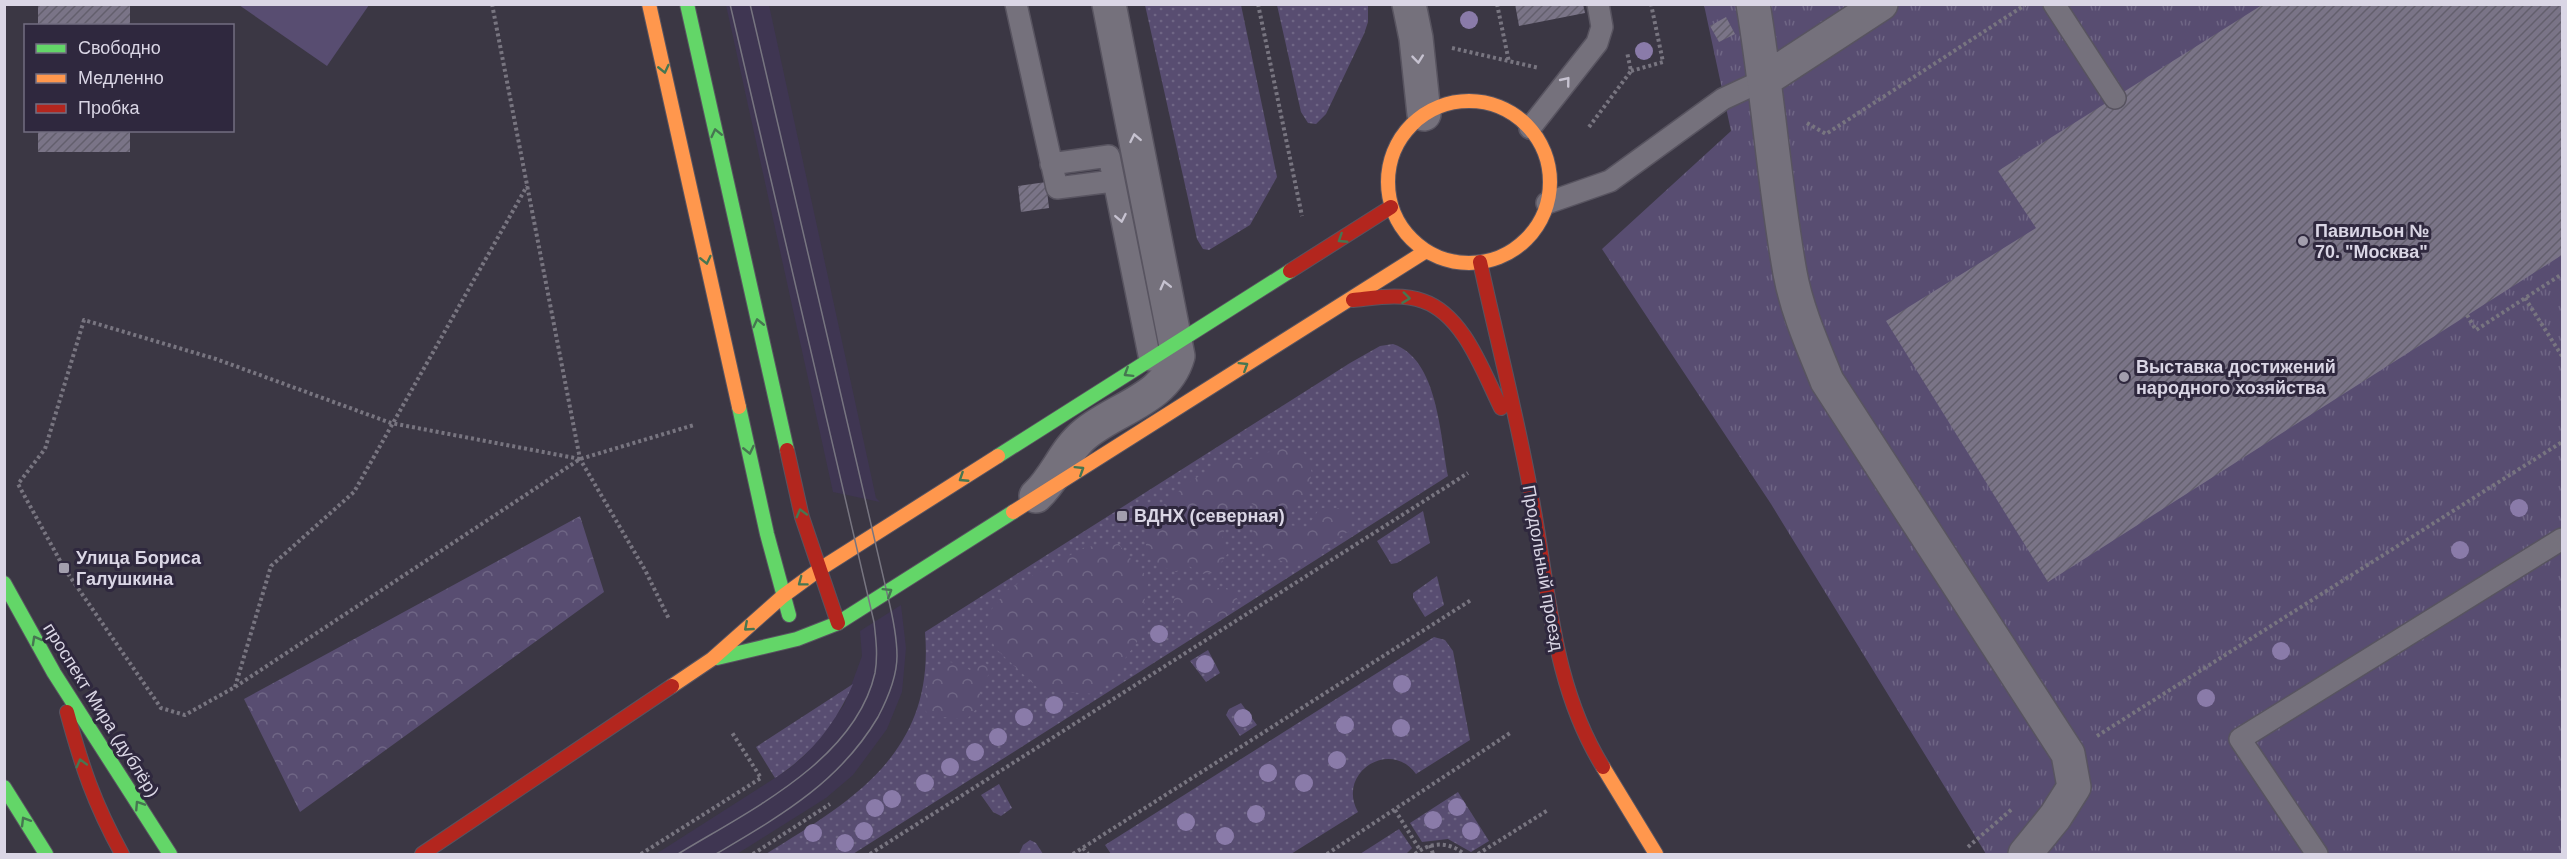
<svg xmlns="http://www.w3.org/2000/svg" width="2567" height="859" viewBox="0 0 2567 859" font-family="Arial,sans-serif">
<defs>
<pattern id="grass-dots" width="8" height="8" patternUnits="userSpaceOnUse" patternTransform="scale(1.5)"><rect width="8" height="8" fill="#584d71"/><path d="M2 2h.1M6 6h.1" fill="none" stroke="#6f6685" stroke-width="1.8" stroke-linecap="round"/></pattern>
<pattern id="forest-crowns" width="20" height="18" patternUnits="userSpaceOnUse" patternTransform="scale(1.5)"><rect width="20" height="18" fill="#584d71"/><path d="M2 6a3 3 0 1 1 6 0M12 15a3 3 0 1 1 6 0" fill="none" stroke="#6f6685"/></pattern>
<pattern id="park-tufts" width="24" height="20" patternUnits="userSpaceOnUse" patternTransform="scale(1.5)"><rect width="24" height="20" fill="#584d71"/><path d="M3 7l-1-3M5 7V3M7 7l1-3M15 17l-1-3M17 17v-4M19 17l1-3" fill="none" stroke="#6f6685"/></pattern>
<pattern id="building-hatch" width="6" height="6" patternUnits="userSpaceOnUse" patternTransform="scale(1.5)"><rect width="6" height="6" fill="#7a7487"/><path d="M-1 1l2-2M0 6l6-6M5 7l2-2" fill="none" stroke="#635f6d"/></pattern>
</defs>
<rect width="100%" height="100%" fill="#3b3744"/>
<path fill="#3f3652" d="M726 5H769L876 498 880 502 833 492Z
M901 605 906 648 902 692 887 729 853 775 826 798 737 854H656L789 769 805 755 844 705 862 656 860 631Z"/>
<path fill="url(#grass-dots)" d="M1145 5H1241L1277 177 1250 225 1209 250 1203 249 1197 239Z
M1277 5H1368V22L1364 34 1326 114 1316 124 1308 123 1301 112Z
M1393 344C1438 359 1440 435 1448 476L853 854H766C855 799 935 752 925 632L1350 363 1380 346Z
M1423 511 1430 543 1397 563 1391 564 1377 541Z
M1437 576 1444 605 1425 617 1413 598V593Z
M1434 637 1445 640 1453 651 1470 740 1416 774C1390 738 1336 773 1358 812L1291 854H1111L1105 845Z
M1208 650 1220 673 1206 682 1190 661Z
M853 684C836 723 811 755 775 778L756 747Z
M1241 703 1257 725 1240 736 1226 715 1229 709Z
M999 784 1012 808 1001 816 993 812 981 795Z
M1458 792 1489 841 1471 852 1448 839 1422 842 1410 823Z
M1399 829 1412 848 1406 854H1360Z
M1030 840 1036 843 1043 854H1019L1023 845Z"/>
<path fill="url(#forest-crowns)" d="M1278 448 1300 449 1307 456 1312 473 1304 500 1288 516 1287 525 1307 527 1320 508H1339L1351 516V530C1309 555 1293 587 1253 536L1256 507 1250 502 1226 524 1222 539 1229 552 1213 573 1201 574 1189 566 1176 572 1161 566 1147 555 1145 533 1160 508 1188 483 1221 463 1255 458Z
M580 516 604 592 300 812 244 699Z
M1119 544C1127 558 1140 566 1149 580L1140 621 1139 639 1112 677 1094 694 1040 690 995 648 987 628 991 610 1008 589 1085 547Z
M1194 582 1207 588H1230L1238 600 1227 616 1192 626 1173 603 1179 584Z
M944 661 961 664 971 671 984 661 992 670 978 689 983 702 967 719 930 716 922 707 929 678Z"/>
<path fill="url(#park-tufts)" d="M1704 5H2562V854H1986L1771 504 1602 249 1731 131Z"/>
<path fill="#584d71" d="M239 5H369L327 66Z"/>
<path fill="url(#building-hatch)" d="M38 4H130V26H38Z
M1515 4H1583L1585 13 1519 26Z
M2262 5H2562V255L2048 582 1886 321 2036 228 1998 171Z
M1726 17 1735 34 1719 42 1710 26Z
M38 130H130V152H38Z
M1046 182 1049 208 1021 212 1018 186Z"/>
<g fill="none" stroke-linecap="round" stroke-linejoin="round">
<g stroke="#585460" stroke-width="24">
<path id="lane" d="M1016 4 1057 188 1113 181
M2054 4 2115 98
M1530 128 1597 43 1602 27 1598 4
M1051 164 1109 156 1150 360
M1547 203 1610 181 1723 99 1766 79
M2317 854 2240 739 2562 539"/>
</g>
<g stroke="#585460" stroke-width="36">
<path id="street" d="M1409 4 1416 38 1424 114
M1753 4C1768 93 1774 184 1790 273 1797 311 1813 346 1827 381L2068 754 2074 787 2055 817 2025 854
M1766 79 1881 4
M1036 496C1056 478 1064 451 1085 434 1116 408 1166 399 1178 356L1109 4"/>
</g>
<g stroke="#585460" stroke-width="16">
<path id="fast" d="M687 4 787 450
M739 407 767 534 789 615
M998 456 1290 271
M4 583 54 673 170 854
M717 658 797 639 838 623 1013 512
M4 787 46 854"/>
</g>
<g stroke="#585460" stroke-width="16">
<path id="slow" d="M649 4 739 407
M1388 182a81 81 0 1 1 162 0a81 81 0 1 1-162 0Z
M1013 512 1426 251
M672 686 712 659 783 596 820 569 998 456
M1603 767 1656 854"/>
</g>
<g stroke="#585460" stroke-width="16">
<path id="jam" d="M1480 262C1498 345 1520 427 1534 511 1550 600 1554 688 1603 767
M1290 271 1391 207
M1353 300C1375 298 1401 293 1423 301 1464 315 1483 372 1501 408
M787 450 802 517 838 623
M67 712C82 767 94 803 122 854
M422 854 672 686"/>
</g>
<path stroke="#787580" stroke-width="4" stroke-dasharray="3 3" stroke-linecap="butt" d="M492 4 580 459 645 570 669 619
M1258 4 1302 216
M1497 4 1509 62
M1452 48 1539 68
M1631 71 1663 62 1651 4
M1807 123 1826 134 2025 5
M1589 127 1631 71 1627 52
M2525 298 2562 356
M2467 315 2476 330 2562 274
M580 459 391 423 216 359 84 320 45 449 18 484 64 568 161 708 185 715 235 687 580 459 694 425
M235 687 271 566 354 492 527 186
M2097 736 2562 442
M1395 810 1420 850
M1430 845 1433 854
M1968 847 2012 809
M1083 848 1088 854
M641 854 761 778 731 731
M753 854 830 804
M870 854 1468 473
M1073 854 1471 600
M1327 854 1510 733
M1415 854C1430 842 1449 841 1464 854
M1478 854 1548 810"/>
<use href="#lane" stroke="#75717c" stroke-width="21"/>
<use href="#street" stroke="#75717c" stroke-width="33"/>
<use href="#fast" stroke="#63d668" stroke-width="14"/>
<use href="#slow" stroke="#ff974d" stroke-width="14"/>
<use href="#jam" stroke="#b3261e" stroke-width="14"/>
<path stroke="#777580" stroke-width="1.5" d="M678 854C748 811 855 761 875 673 878 656 876 639 874 622L730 4
M716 854C780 816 839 783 878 717 888 698 897 677 897 656 897 635 892 613 887 593L750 4"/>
</g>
<g fill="#8a7ba9">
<circle cx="1469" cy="20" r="9"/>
<circle cx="1644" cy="51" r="9"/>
<circle cx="2519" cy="508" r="9"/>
<circle cx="2460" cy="550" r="9"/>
<circle cx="1159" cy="634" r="9"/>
<circle cx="2281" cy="651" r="9"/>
<circle cx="1205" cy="664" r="9"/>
<circle cx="1402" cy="684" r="9"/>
<circle cx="2206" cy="698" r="9"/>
<circle cx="1054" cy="705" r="9"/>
<circle cx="1024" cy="717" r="9"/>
<circle cx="1243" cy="718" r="9"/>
<circle cx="1345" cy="725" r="9"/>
<circle cx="1401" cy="728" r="9"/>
<circle cx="998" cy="737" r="9"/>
<circle cx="975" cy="752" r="9"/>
<circle cx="1337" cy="760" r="9"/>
<circle cx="950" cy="767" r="9"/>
<circle cx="1268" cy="773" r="9"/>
<circle cx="925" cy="783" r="9"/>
<circle cx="1304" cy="783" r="9"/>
<circle cx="892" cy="799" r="9"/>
<circle cx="1457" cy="807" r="9"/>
<circle cx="875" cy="808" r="9"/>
<circle cx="1256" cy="814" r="9"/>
<circle cx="1433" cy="820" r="9"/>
<circle cx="1186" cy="822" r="9"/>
<circle cx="864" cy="831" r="9"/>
<circle cx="1471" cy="831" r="9"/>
<circle cx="813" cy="833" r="9"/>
<circle cx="1225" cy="836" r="9"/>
<circle cx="845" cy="843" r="9"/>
</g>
<defs><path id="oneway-chevron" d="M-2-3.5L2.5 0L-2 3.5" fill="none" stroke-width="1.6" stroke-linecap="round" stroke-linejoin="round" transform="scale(1.5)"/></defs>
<g stroke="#c6c2d0">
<use href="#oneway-chevron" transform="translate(1418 59) rotate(84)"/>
<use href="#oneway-chevron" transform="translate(1566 81) rotate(-51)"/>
<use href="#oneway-chevron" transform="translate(1135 138) rotate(-101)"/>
<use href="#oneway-chevron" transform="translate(1121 218) rotate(79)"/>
<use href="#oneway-chevron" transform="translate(1165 285) rotate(-104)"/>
</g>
<g stroke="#467651">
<use href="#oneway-chevron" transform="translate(664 69) rotate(77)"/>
<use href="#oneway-chevron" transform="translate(716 133) rotate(-103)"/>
<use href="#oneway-chevron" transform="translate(1342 239) rotate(147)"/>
<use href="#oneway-chevron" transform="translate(706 260) rotate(77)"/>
<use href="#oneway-chevron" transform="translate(1406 298) rotate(7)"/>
<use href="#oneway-chevron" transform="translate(758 323) rotate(-103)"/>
<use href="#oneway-chevron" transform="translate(1244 366) rotate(-32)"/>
<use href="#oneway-chevron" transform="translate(1128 373) rotate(148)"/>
<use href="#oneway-chevron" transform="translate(749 450) rotate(77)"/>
<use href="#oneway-chevron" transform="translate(1080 470) rotate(-32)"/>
<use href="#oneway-chevron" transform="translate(963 478) rotate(147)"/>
<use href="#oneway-chevron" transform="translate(801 513) rotate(-105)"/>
<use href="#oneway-chevron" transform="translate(802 582) rotate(143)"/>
<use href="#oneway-chevron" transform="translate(888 592) rotate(-32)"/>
<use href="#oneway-chevron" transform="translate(748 627) rotate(139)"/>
<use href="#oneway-chevron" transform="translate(36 640) rotate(-119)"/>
<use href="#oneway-chevron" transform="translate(81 763) rotate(-105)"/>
<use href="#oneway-chevron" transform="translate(139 805) rotate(-123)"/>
<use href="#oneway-chevron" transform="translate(25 821) rotate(-121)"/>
</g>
<g fill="#a29ead" stroke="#2f283e" stroke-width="2">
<circle cx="2303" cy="241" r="6"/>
<circle cx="2124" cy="377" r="6"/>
<rect x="1116" y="510" width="12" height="12" rx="3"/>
<rect x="58" y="562" width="12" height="12" rx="3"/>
</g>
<g text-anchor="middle" stroke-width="6" stroke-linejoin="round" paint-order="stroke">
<g font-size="18" font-weight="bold" fill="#dad6e5" stroke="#2f283e" text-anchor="start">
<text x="2315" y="237">Павильон №<tspan x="2315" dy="21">70. "Москва"</tspan></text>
<text x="2136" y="373">Выставка достижений<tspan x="2136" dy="21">народного хозяйства</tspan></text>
<text x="1134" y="522">ВДНХ (северная)</text>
<text x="76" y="564">Улица Бориса<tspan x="76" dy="21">Галушкина</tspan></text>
</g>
<g font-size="18" fill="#dad6e5" stroke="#2f283e">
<text transform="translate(1543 568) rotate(80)" y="6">Продольный проезд</text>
<text transform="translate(101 710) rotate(58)" y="6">проспект Мира (дублёр)</text>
</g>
</g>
<rect width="2567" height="859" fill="none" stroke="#dad6e5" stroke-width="12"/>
<rect x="24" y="24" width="210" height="108" fill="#2f283e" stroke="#736e81" stroke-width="1.5"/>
<rect x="36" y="44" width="30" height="9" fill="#63d668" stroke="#736e81" stroke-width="1.5"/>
<text x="78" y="54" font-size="18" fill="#dad6e5">Свободно</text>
<rect x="36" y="74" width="30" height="9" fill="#ff974d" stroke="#736e81" stroke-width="1.5"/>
<text x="78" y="84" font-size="18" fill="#dad6e5">Медленно</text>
<rect x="36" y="104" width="30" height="9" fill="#b3261e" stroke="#736e81" stroke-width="1.5"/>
<text x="78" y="114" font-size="18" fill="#dad6e5">Пробка</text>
</svg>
